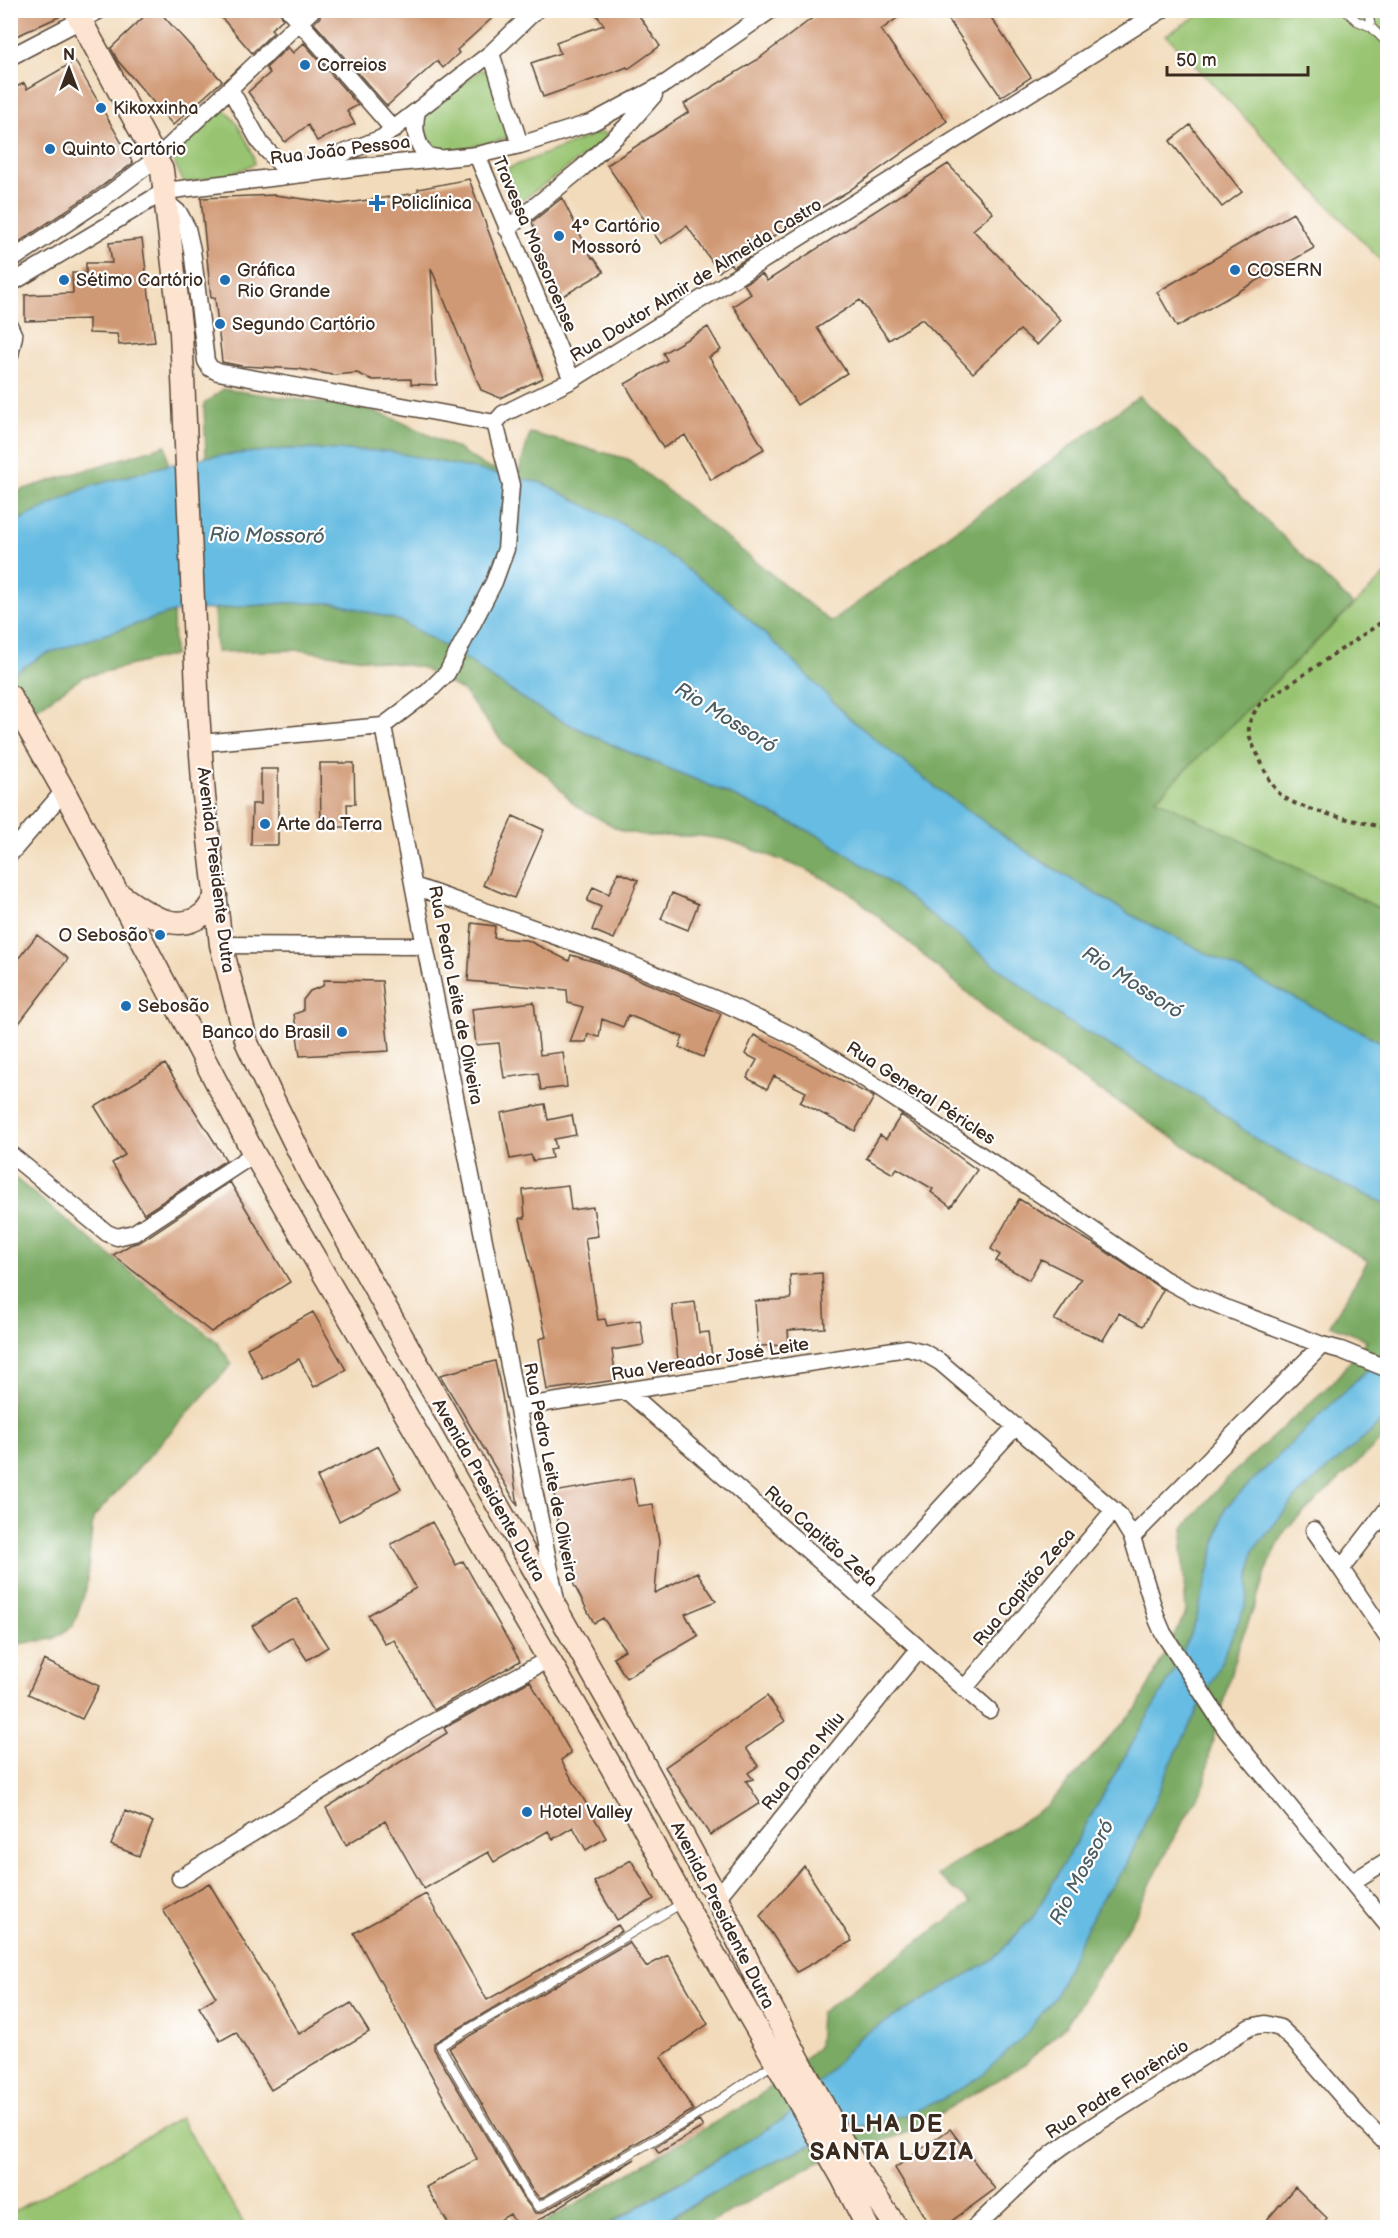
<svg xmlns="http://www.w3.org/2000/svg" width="1398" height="2238" viewBox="0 0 1398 2238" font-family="'Balsamiq Sans',sans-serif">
<rect width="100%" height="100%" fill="#fff"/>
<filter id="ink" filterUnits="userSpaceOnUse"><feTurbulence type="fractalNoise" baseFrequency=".0167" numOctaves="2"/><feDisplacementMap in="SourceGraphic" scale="12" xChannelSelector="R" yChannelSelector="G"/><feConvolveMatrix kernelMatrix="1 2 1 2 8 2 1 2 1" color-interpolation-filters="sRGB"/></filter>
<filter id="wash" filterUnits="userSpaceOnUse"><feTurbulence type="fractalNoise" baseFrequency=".008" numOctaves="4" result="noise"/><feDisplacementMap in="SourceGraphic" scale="24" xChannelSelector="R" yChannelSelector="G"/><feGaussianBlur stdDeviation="1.35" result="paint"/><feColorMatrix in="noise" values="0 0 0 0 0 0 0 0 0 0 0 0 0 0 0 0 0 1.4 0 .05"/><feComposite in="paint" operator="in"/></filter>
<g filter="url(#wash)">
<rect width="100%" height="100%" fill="#f2dbbb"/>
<path fill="#98c471" stroke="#6a7748" stroke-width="1.5" d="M1205 11H1387V267L1166 35Z
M480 70 489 71 509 136 501 140 448 152H435L429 146 423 119 424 115Z
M221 108C232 112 256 152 254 164L229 175 184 183 174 162 173 152Z
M601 132 606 134V140L517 204 512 203 501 178V171Z
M1387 573V912L1155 799Z
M180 2118 246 2227H11V2213Z"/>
<path fill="#7aaa63" stroke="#5a6a40" stroke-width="1.5" d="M223 389 367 409 397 420 458 449 486 467 519 472 530 433 628 459 831 622 1139 396 1353 605 1156 799 1387 912V1045L1129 914 1033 856 936 788 849 718 783 651 726 598 542 483 387 451 290 449 206 457 204 404Z
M166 445 168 465 88 487 11 524V495L18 491Z
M286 603H336L401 621 470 661 491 678 546 713 619 748 716 788 820 836 890 883 1065 1020 1202 1099 1260 1142 1337 1182 1387 1204V1350L1225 1508 1196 1621 1175 1669 1033 1917 992 1960 860 2037 787 2117 604 2227H536L755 2099 818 2047 820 2013 971 1903 937 1875 1048 1805 1137 1708 1186 1612 1182 1548 1184 1528 1224 1481 1333 1382 1367 1340 1330 1325 1368 1261 1268 1200 1024 1041 848 891 807 870 728 840 700 836H648L622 831 576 806 547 775 505 745 463 691 420 667 300 650 216 652 214 609Z
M173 612 174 655 83 677 11 726V675L45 654Z
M11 1175 216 1341 232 1364 93 1518 86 1589 73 1626 53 1639 11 1645Z
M1387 1417V1435L1286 1529 1266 1570 1255 1605 1237 1651 1210 1751 1205 1784 1169 1846 1135 1916 1066 2025 1026 2063 908 2132 817 2163 702 2227 653 2228 745 2175 808 2146 857 2127 1055 1997 1075 1951 1102 1898 1126 1866 1169 1767 1219 1667 1246 1604 1253 1551 1296 1497Z"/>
<path fill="#66bce2" stroke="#507380" stroke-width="1.5" d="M286 449 387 451 542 483 620 523 675 560 726 598 783 651 849 718 936 788 1033 856 1129 914 1387 1045V1204L1337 1182 1260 1142 1202 1099 1065 1020 890 883 820 836 716 788 619 748 546 713 491 678 470 661 401 621 336 603H286L173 612 45 654 11 675V524L88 487 168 465 206 457Z
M1387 1350V1417L1296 1497 1253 1551 1246 1604 1219 1667 1169 1767 1126 1866 1102 1898 1075 1951 1055 1997 1023 2037 980 2077 941 2100 908 2114 857 2127 808 2146 745 2175 653 2227 604 2228 787 2117 860 2037 992 1960 1033 1917 1175 1669 1196 1621 1225 1508Z"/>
<g id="blocks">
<path fill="#d09975" d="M10 10H62L63 15 10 39Z
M151 10H158L222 81 173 125 118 61 111 48Z
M215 10H279L283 19 271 29 274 32 252 53Z
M322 10H501L457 50 459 53 443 68 437 61 387 106 314 23 320 17Z
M593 10H635L660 46 628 69 627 67 617 71 543 97 531 63 560 53 556 42 604 25Z
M823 10H908L881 30 947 121 847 192 745 253 749 257 733 267 730 263 719 272 687 226 661 244 607 165 689 112 684 104 757 60Z
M942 10H986L1031 77 1001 97Z
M304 43 358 105 347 111 355 124 317 141 308 125 285 142 248 92 270 73 266 68 288 47 293 53Z
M75 61 133 163 95 191 10 248V90L24 83 27 89Z
M1190 125 1242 192 1222 207 1170 141Z
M948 164 993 213 973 230 1061 320 1037 345 1020 330 973 373 922 319 889 340 860 300 817 328 847 373 797 405 733 306 751 294 744 284 762 274 767 281Z
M469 179 543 378 500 398 481 390 431 268 437 385 411 384V379L373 380 357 373 333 375 299 369 242 366 222 362 215 298H211L201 198 275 195 340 204 418 193V189Z
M562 198 592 258H594L604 272 563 296 546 263 532 222Z
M1293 213 1314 248 1177 327 1157 292Z
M142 239 155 342 119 345 117 334 89 333V319L25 321V295L73 293 72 273H86V263H112L109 243Z
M708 327 721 350 709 357 764 449 711 480 685 435 663 448 625 384 667 360 663 353Z
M320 763H354L355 804H347L348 827H321Z
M261 769H278V845H251L252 804H261Z
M513 816 544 830 514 898 483 885Z
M618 872 638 880 614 939 592 930 601 907 587 901 593 887 609 894Z
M672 893 698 904 688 930 661 919Z
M472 923 495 926 494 938 527 940 569 961 571 955 599 963 721 1014 703 1057 679 1047 683 1037 628 1015 623 1027 602 1019 599 1037 588 1034 586 1042H570L583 1007 568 1003 567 990 468 981Z
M37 935 68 959 10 1035V969Z
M324 980 382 981 389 1051 300 1056 294 1014 303 1011V1000L310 991 323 986Z
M534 1002 540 1055 563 1052 567 1087 541 1090 538 1073 504 1078 499 1043 476 1045 472 1009Z
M754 1035 874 1097 855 1131 800 1102 806 1092 774 1076 767 1089 747 1078 757 1060 745 1054Z
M165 1064 226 1160 144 1214 112 1163 125 1155 95 1107Z
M545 1104 548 1120 572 1115 576 1135 554 1139 556 1148 550 1149 552 1158 533 1161 531 1155 510 1159 501 1113Z
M901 1115 977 1170 951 1207 931 1192 933 1189 897 1168 893 1174 866 1158 880 1135 886 1139Z
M230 1182 290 1282 211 1332 113 1255 130 1245 140 1242Z
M568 1185 571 1210 593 1207 598 1236 585 1238 598 1320 605 1319 607 1326 640 1320 644 1345 612 1350 616 1380 547 1390 539 1339 546 1337 520 1218H525L523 1190Z
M1019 1199 1099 1247 1163 1290 1143 1326 1119 1313 1103 1340 1054 1320 1081 1279 1041 1259 1029 1280 996 1261 1000 1255 991 1249Z
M822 1273 825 1328 788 1330 789 1345 758 1346 755 1301 791 1299 790 1275Z
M695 1302 699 1333 709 1332 712 1357 678 1360 672 1305Z
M313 1312 346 1370 314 1387 299 1359 263 1379 247 1348Z
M495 1361 502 1395 518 1506 440 1375Z
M378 1446 401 1489 339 1521 317 1477Z
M633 1478 638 1506 653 1504 659 1542 655 1593 697 1572 716 1601 685 1614 698 1636 626 1678 613 1657 625 1650 603 1618 594 1623 574 1585 567 1555 562 1556 554 1492Z
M432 1522 456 1565 463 1561 520 1661 434 1710 394 1640 385 1644 368 1615 416 1588 391 1544Z
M296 1598 328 1647 307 1660 292 1637 269 1652 252 1626Z
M44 1660 99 1686 82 1719 28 1694Z
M530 1681 571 1753 561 1760 606 1838 586 1850 573 1827 553 1839 548 1831 494 1862 488 1852 424 1889 385 1821 346 1845 326 1808 447 1733 444 1728Z
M767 1696 785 1721 746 1748 758 1766 748 1773 753 1779 746 1781 760 1803 710 1835 665 1767Z
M125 1811 153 1822 139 1856 111 1845Z
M631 1860 654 1899 617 1920 594 1882Z
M804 1866 852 1941 797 1972 760 1916Z
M209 1883 299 2034 351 2003 369 2032 271 2090 236 2032 220 2041 199 2007 216 1997 163 1910Z
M426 1894 487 2000 618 1925 622 1931 434 2043V2049L521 2195 535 2213H541L635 2159 526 2228H518L510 2214 486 2228H451L426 2187 477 2159 354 1933Z
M629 1942 646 1967 668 1955 708 2024 661 2057 693 2110 540 2199 531 2188 449 2048Z
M699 2121 703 2127 659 2153 655 2147Z
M950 2129 995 2189 942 2228H931L895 2168Z
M1295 2187 1327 2218 1319 2228H1260Z"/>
</g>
</g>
<g filter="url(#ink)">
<use href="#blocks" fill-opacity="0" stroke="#564536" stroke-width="1.5"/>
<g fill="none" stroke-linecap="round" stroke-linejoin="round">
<g stroke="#564536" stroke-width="10">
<path id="lane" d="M1345 10 1357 21 1371 27 1368 10
M1371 27 1388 44
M684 1902 440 2046 447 2058 526 2192 538 2207 691 2119 776 2062"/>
</g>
<g stroke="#564536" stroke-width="19">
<path id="street" d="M289 10 394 130
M491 53 520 145
M10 57 100 10
M230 89 261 144 281 165 300 166 318 163 382 138 491 53 536 10
M417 112C413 127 416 146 428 156L439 158
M477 155 572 380
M166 202 179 213 187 228 192 250 206 361 210 368 218 372 495 423
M507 229 582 168 627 126 654 95
M10 261 101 200 157 158 312 10
M10 284 165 191 368 166 477 155 520 145 593 122 666 83 771 10
M10 327 14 336 10 355
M495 423 503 414 572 380 1162 10
M383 726 425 946 556 1600
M383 726 429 691 447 673 494 582 506 549 511 485 495 423
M201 743 383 726
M10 854 64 791
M414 886 603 953 720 1001 779 1029 807 1043 868 1081 1049 1200 1164 1279 1192 1294 1228 1309 1322 1345 1341 1350 1388 1369
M221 945 425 946
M10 1154 107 1233 117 1237 134 1233 254 1154
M627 1391 989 1710
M519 1407 907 1348 923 1352 940 1362 1118 1514 1132 1537 1157 1619 1163 1633 1227 1731 1388 1926
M1388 1508 1341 1569 1388 1638
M1314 1530 1341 1569
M1132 1537 1322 1345
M860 1596 1016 1426
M964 1689 1114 1510
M180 1878 419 1730 549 1659
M1352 1882 1388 1860
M717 1898 919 1649
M974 2228 1052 2154 1080 2134 1250 2027 1265 2024 1280 2028 1295 2042 1360 2117 1388 2145"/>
</g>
<g stroke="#564536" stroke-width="25">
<path id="secondary" d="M75 10 162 170 181 333 198 712 204 796 221 945 247 1043 271 1095 310 1174 639 1755 717 1898 764 1994 858 2171 897 2228
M10 696 64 791 254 1154 612 1768 684 1902 842 2177 868 2228
M119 894C141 910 175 936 202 915 208 911 212 902 216 896"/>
</g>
<path stroke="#564536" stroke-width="4" stroke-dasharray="4.5 4.5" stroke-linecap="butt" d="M1388 618 1260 704C1245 724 1246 734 1258 755 1264 768 1270 785 1281 795 1299 811 1362 821 1388 829"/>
<use href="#lane" stroke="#fff" stroke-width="8"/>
<use href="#street" stroke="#fff" stroke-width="16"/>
<use href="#secondary" stroke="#fde4d1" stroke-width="22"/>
</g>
</g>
<g fill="#1f6fb2" stroke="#fff" stroke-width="2">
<circle cx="305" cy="65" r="6"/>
<circle cx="101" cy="108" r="6"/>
<circle cx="50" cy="149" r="6"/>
<path d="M374 194h6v6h6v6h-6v6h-6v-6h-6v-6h6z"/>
<circle cx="559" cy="236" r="6"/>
<circle cx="1235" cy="270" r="6"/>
<circle cx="64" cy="280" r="6"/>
<circle cx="225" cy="280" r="6"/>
<circle cx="220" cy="324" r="6"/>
<circle cx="265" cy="824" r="6"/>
<circle cx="160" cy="935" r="6"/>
<circle cx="126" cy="1006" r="6"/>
<circle cx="342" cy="1032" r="6"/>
<circle cx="527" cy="1812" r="6"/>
</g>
<g text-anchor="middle" stroke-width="4.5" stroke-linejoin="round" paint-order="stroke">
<g font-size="18" fill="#3b2a1e" stroke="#fff" text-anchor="start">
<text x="317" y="71">Correios</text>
<text x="113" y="114">Kikoxxinha</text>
<text x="62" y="155">Quinto Cartório</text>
<text x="391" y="209">Policlínica</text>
<text x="571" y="232">4º Cartório<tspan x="571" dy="21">Mossoró</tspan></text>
<text x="237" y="276">Gráfica<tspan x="237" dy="21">Rio Grande</tspan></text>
<text x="1247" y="276">COSERN</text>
<text x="76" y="286">Sétimo Cartório</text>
<text x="232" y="330">Segundo Cartório</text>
<text x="277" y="830">Arte da Terra</text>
<text x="148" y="941" text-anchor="end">O Sebosão</text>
<text x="138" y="1012">Sebosão</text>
<text x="330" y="1038" text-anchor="end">Banco do Brasil</text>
<text x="539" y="1818">Hotel Valley</text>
</g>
<g font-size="18" fill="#3b2a1e" stroke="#fff">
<text transform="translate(340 150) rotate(-7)" y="6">Rua João Pessoa</text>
<text transform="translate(535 244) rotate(67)" y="6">Travessa Mossoroense</text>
<text transform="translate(696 280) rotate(-32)" y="6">Rua Doutor Almir de Almeida Castro</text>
<text transform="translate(216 870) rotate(83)" y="6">Avenida Presidente Dutra</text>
<text transform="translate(456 995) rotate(79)" y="6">Rua Pedro Leite de Oliveira</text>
<text transform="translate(921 1093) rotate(33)" y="6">Rua General Péricles</text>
<text transform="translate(710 1359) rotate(-9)" y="6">Rua Vereador José Leite</text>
<text transform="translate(551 1472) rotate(79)" y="6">Rua Pedro Leite de Oliveira</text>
<text transform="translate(489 1490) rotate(60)" y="6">Avenida Presidente Dutra</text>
<text transform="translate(821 1536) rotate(41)" y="6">Rua Capitão Zeta</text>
<text transform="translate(1024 1587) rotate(-50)" y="6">Rua Capitão Zeca</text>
<text transform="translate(803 1761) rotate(-51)" y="6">Rua Dona Milu</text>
<text transform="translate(723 1915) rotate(63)" y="6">Avenida Presidente Dutra</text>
<text transform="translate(1117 2089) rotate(-33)" y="6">Rua Padre Florêncio</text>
</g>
<g font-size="20" font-style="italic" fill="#4a5d63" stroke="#fff">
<text transform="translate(267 535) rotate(1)" y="7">Rio Mossoró</text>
<text transform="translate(726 717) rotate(32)" y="7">Rio Mossoró</text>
<text transform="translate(1133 982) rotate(33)" y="7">Rio Mossoró</text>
<text transform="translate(1081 1872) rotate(-62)" y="7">Rio Mossoró</text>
</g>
<g font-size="24" font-weight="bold" letter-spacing="1.5" fill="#3b2a1e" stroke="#fff">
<text x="892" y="2132">ILHA DE<tspan x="892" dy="28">SANTA LUZIA</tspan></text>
</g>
</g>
<rect width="1398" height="2238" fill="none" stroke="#fff" stroke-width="36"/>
<g transform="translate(69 69)" stroke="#ffffff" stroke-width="4.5" paint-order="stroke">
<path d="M0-4.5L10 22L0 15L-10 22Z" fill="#3b2a1e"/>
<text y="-9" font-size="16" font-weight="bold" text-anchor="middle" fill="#3b2a1e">N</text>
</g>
<path d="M1167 66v9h141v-9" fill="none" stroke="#3b2a1e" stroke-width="3"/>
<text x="1176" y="66" font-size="18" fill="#3b2a1e" stroke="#ffffff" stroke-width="4.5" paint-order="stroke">50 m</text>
</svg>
